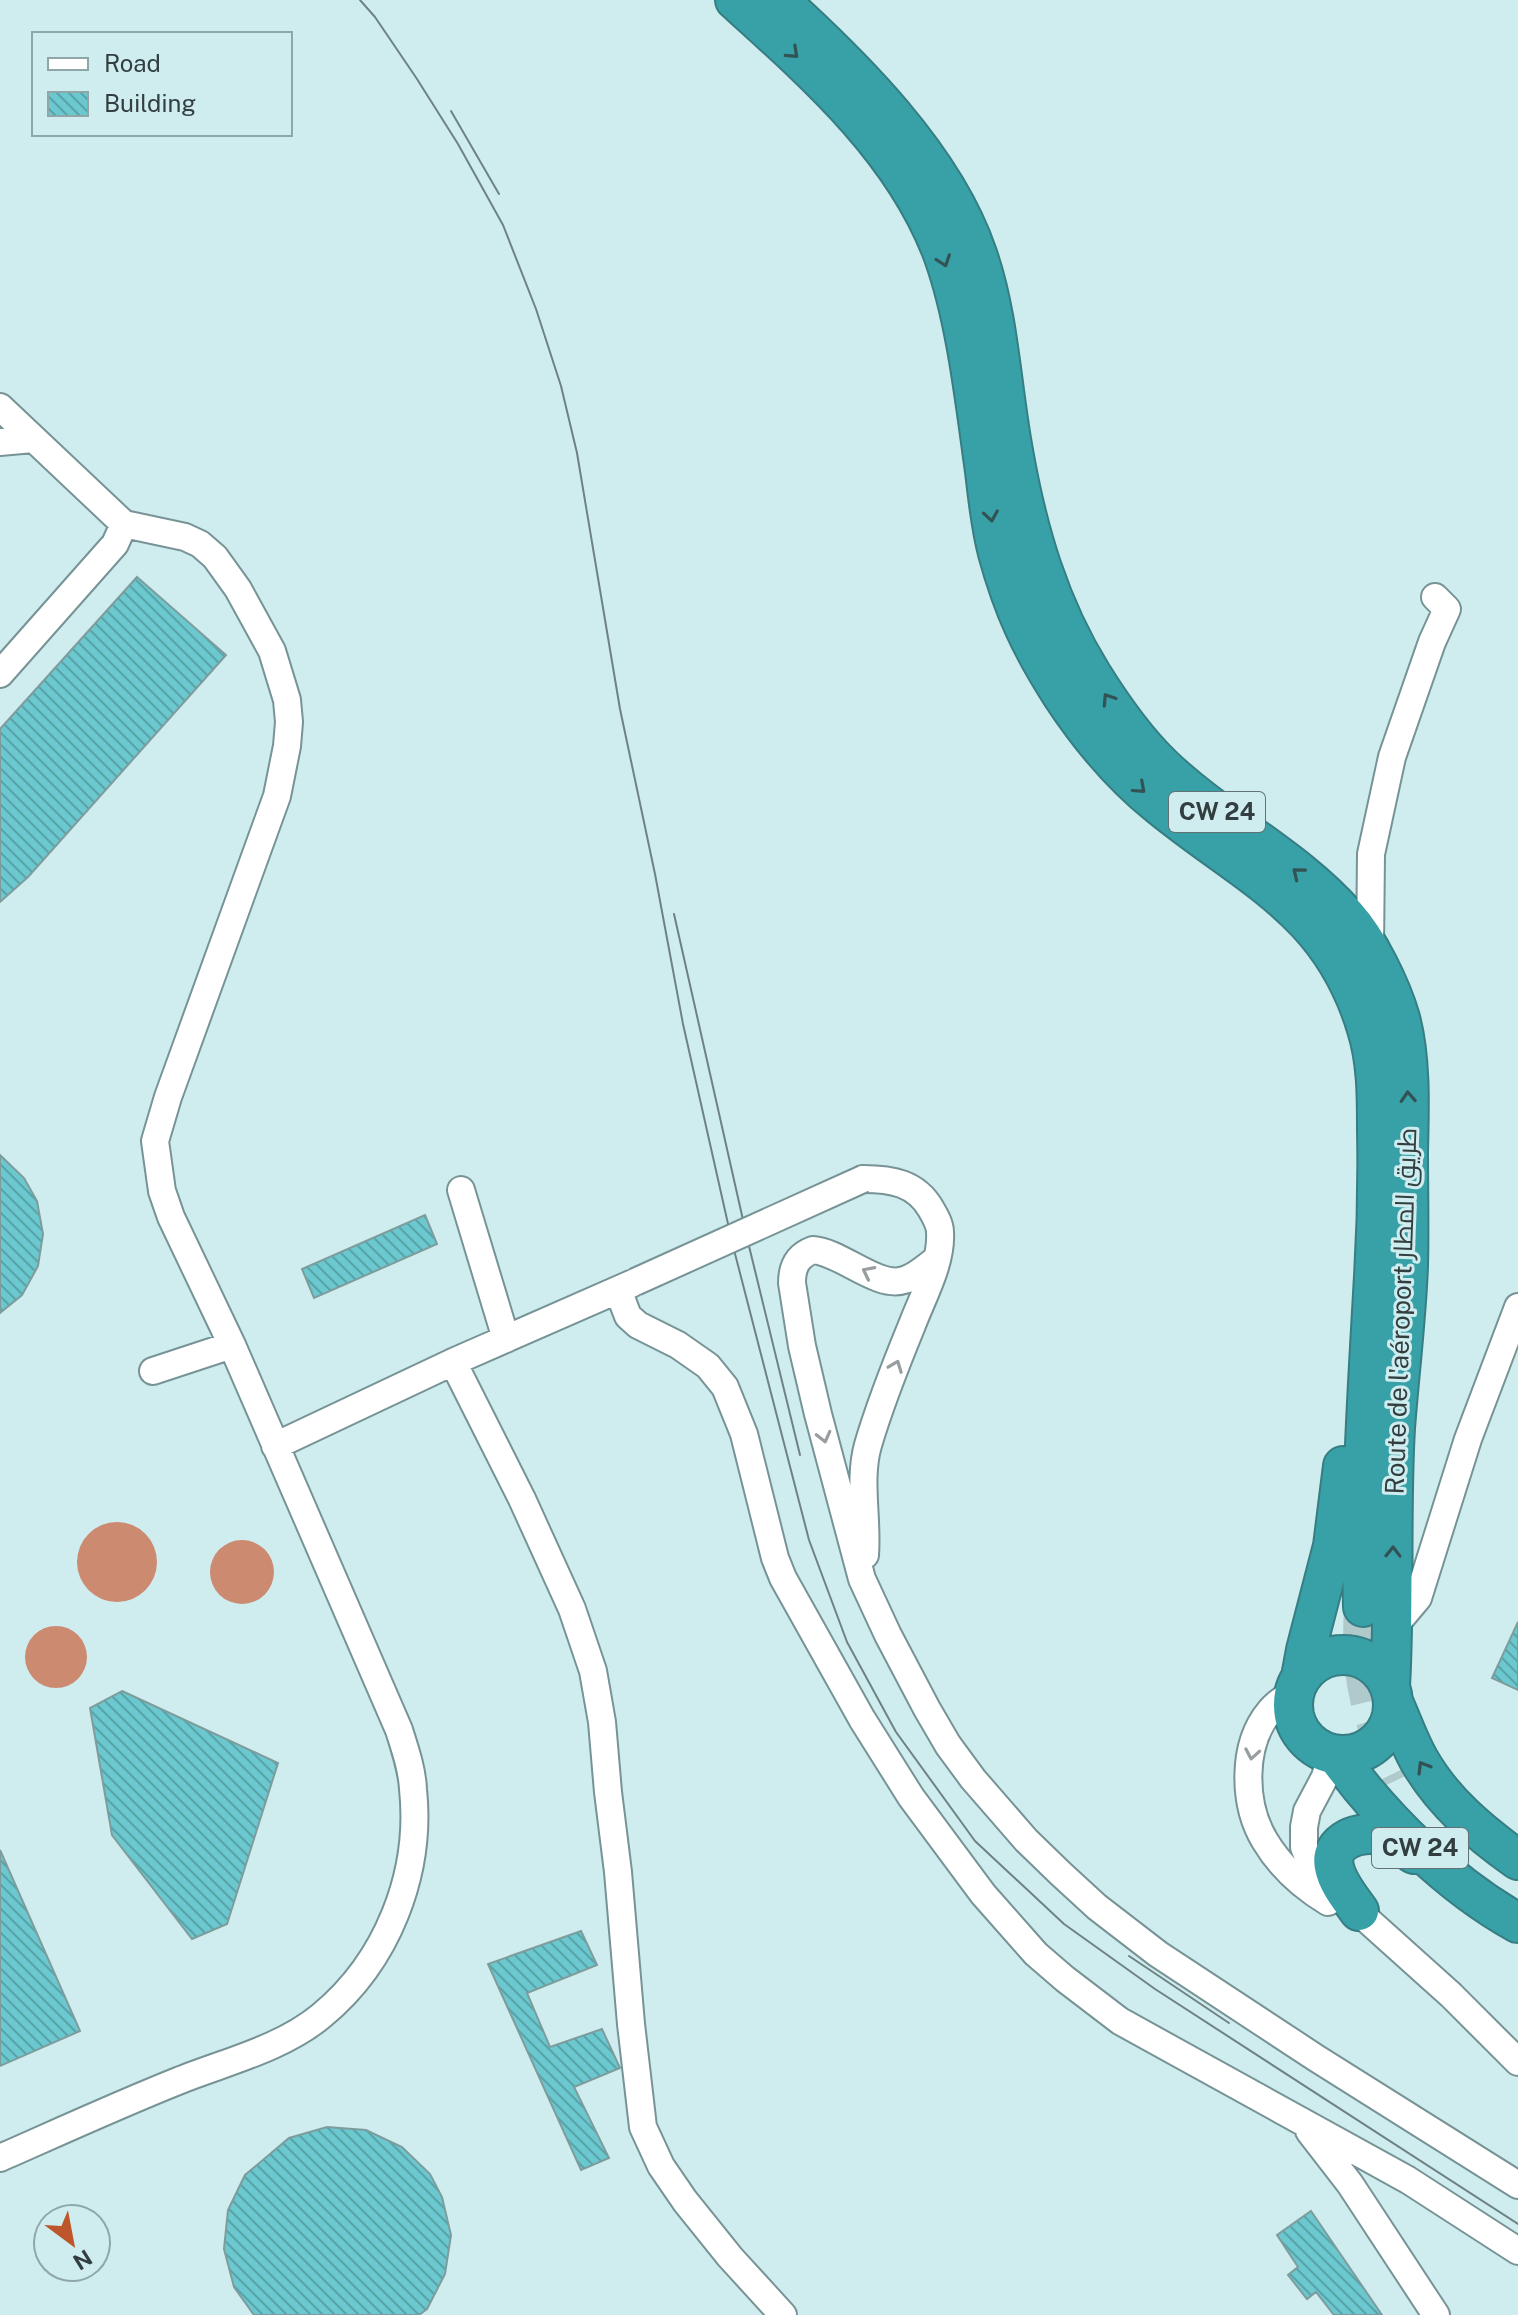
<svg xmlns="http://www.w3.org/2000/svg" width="1518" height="2315" viewBox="0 0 1518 2315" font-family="'Public Sans',Cairo,sans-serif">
<defs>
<pattern id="building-back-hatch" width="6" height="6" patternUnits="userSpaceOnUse" patternTransform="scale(2)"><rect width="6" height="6" fill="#6ac8ce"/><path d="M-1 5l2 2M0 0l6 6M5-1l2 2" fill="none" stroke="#58a4a9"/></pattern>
</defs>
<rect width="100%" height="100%" fill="#cfedef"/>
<path fill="#cc8a70" d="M77 1562a40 40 0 1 1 80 0a40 40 0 1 1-80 0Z
M210 1572a32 32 0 1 1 64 0a32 32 0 1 1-64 0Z
M25 1657a31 31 0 1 1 62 0a31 31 0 1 1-62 0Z"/>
<path fill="url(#building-back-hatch)" stroke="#7f9c9d" stroke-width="2" d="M137 577 226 655 28 877 0 902V729Z
M0 1155 24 1178 37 1201 43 1234 38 1266 22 1295 0 1313Z
M425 1215 437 1244 314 1298 302 1269Z
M1518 1622V1690L1492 1678Z
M122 1691 278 1763 227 1924 192 1939 112 1835 90 1708Z
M0 1850 80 2031 0 2066Z
M581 1931 597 1965 527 1993 550 2047 602 2029 620 2068 574 2087 609 2158 581 2170 488 1964Z
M327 2127 366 2130 402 2147 430 2174 442 2197 451 2235 445 2274 427 2309 419 2315H254L234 2287 224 2249 228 2210 245 2175 289 2138Z
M1311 2211 1382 2315H1334L1316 2292 1307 2299 1288 2275 1298 2267 1277 2235Z"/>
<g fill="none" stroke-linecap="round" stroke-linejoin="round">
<path stroke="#b0cacc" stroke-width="38" stroke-dasharray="38 19" stroke-linecap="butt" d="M1363 1607C1359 1675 1369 1718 1399 1779"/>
<g stroke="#779395" stroke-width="30">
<path id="minor" d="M0 407 124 524 185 537 200 544 215 557 238 589 272 651 287 700 289 722 287 746 277 796 168 1097 155 1141 162 1191 171 1217 232 1345 399 1730C405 1749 412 1769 413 1789 422 1874 387 1962 321 2016 281 2049 225 2062 178 2081 118 2105 59 2132 0 2158
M0 442 33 439
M0 674 115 544 124 524
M1370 948 1371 854 1392 757 1432 642 1447 609 1435 597
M863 1179C892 1179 916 1183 931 1209 935 1216 940 1224 940 1232 942 1263 923 1296 912 1325 896 1364 880 1404 868 1445 858 1480 868 1519 865 1555
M461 1190 506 1339
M937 1259C927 1266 916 1277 904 1280 878 1289 841 1252 813 1250 797 1256 792 1267 792 1283L802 1346 818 1414 862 1579 888 1635 927 1709 948 1745 973 1779 1026 1840 1060 1873 1097 1907 1158 1954 1316 2058 1518 2185
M618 1290 628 1316 638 1325 678 1345 708 1366 725 1387 744 1434 775 1558 783 1578 862 1719 911 1797 983 1894 1036 1954 1065 1979 1120 2021 1408 2180 1518 2251
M453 1362 522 1499 572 1609 593 1671 602 1722 608 1792 618 1872 631 2024 643 2127 661 2166 685 2201 730 2257 783 2315
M153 1371 232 1345
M275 1446 453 1362 631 1284
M1392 1621 1402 1617 1418 1598 1468 1439 1518 1307
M1294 1692C1286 1697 1276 1703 1270 1711 1241 1745 1243 1805 1265 1841 1280 1866 1303 1887 1328 1902
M1326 1753 1328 1766 1325 1777 1307 1811 1304 1827V1847L1311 1865 1343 1898 1451 1995 1518 2062
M1309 2131 1350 2184 1436 2315"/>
</g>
<g stroke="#367e83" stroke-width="42">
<path id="highway" d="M735 0C816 73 904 150 943 254 967 321 975 401 985 471 988 498 991 527 998 553 1013 608 1031 647 1062 695 1089 736 1120 774 1159 805 1248 878 1331 908 1367 1029 1377 1061 1377 1095 1377 1129 1378 1178 1377 1227 1374 1276 1368 1386 1360 1497 1363 1607
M779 0C853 67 944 157 977 254 999 317 1001 386 1013 451 1027 531 1049 606 1092 675 1112 707 1134 739 1162 766 1219 821 1295 857 1347 917 1368 940 1391 987 1400 1018 1411 1058 1409 1109 1408 1151 1408 1189 1409 1228 1408 1266 1406 1320 1399 1374 1395 1428 1390 1514 1395 1601 1390 1686
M1293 1705a50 50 0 1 1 100 0a50 50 0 1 1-100 0Z
M1301 1677 1306 1650 1333 1546 1343 1466
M1394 1704C1402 1722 1409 1742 1419 1760 1443 1802 1479 1832 1518 1860
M1337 1756C1383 1819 1449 1885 1518 1923
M1359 1911C1350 1898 1337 1883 1334 1867 1328 1841 1361 1829 1382 1836 1394 1840 1404 1847 1414 1854"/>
</g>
<use href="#minor" stroke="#fff" stroke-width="26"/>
<use href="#highway" stroke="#38a1a8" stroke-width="38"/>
<path stroke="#6f8283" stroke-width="2" d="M360 0 375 17 417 79 458 144 503 225 536 309 561 386 577 453 620 709 655 874 683 1024 733 1246 809 1540 847 1642 896 1732 975 1841 1064 1924 1155 1989 1518 2224
M451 111 499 194
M674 914 748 1242 800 1455
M1129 1956 1229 2023"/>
<g stroke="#779395" stroke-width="30" stroke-linecap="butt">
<path id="minor-bridge" d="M635 1282 863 1179"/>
</g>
<use href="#minor-bridge" stroke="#fff" stroke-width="26"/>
</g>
<defs><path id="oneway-chevron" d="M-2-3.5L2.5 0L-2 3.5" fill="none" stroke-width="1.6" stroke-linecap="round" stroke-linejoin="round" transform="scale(2)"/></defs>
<g stroke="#335254">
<use href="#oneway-chevron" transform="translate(793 53) rotate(43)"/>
<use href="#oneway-chevron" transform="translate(944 261) rotate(71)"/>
<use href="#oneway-chevron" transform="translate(991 516) rotate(81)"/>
<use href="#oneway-chevron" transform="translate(1108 699) rotate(-123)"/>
<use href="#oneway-chevron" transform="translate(1140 788) rotate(42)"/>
<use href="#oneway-chevron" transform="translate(1298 873) rotate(-141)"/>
<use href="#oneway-chevron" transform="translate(1408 1097) rotate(-93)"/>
<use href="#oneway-chevron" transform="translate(1393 1552) rotate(-89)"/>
<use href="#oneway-chevron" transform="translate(1423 1767) rotate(-121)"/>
</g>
<g stroke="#989e9f">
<use href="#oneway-chevron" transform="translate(868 1272) rotate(-153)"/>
<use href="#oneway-chevron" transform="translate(896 1366) rotate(-69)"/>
<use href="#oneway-chevron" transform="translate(824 1437) rotate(76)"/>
<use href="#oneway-chevron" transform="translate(1252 1754) rotate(100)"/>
</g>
<g text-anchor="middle" stroke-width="6" stroke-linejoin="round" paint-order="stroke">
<g fill="#cfedef" stroke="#617274" stroke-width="2">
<rect x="1169" y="792" width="96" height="40" rx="6"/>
<rect x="1372" y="1828" width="96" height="40" rx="6"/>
</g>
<g font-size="24" font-weight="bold" fill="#323e3f">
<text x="1217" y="820">CW 24</text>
<text x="1420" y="1856">CW 24</text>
</g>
<g font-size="26" fill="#323e3f" stroke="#cfedef">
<text transform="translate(1401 1311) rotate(-88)" y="9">Route de l'aéroport طريق المطار</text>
</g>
</g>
<rect x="32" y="32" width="260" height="104" fill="#cfedef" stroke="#90a7a9" stroke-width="2"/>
<rect x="48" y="58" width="40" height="12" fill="#ffffff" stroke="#90a7a9" stroke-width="2"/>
<text x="104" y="72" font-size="24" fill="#323e3f">Road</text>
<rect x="48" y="92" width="40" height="24" fill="url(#building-back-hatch)" stroke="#90a7a9" stroke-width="2"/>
<text x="104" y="112" font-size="24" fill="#323e3f">Building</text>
<g transform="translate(72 2243) rotate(148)"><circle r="38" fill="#cfedef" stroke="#90a7a9" stroke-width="2"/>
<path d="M0-6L14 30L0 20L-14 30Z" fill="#bd572b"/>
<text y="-12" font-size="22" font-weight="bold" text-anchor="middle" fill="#323e3f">N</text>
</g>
</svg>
